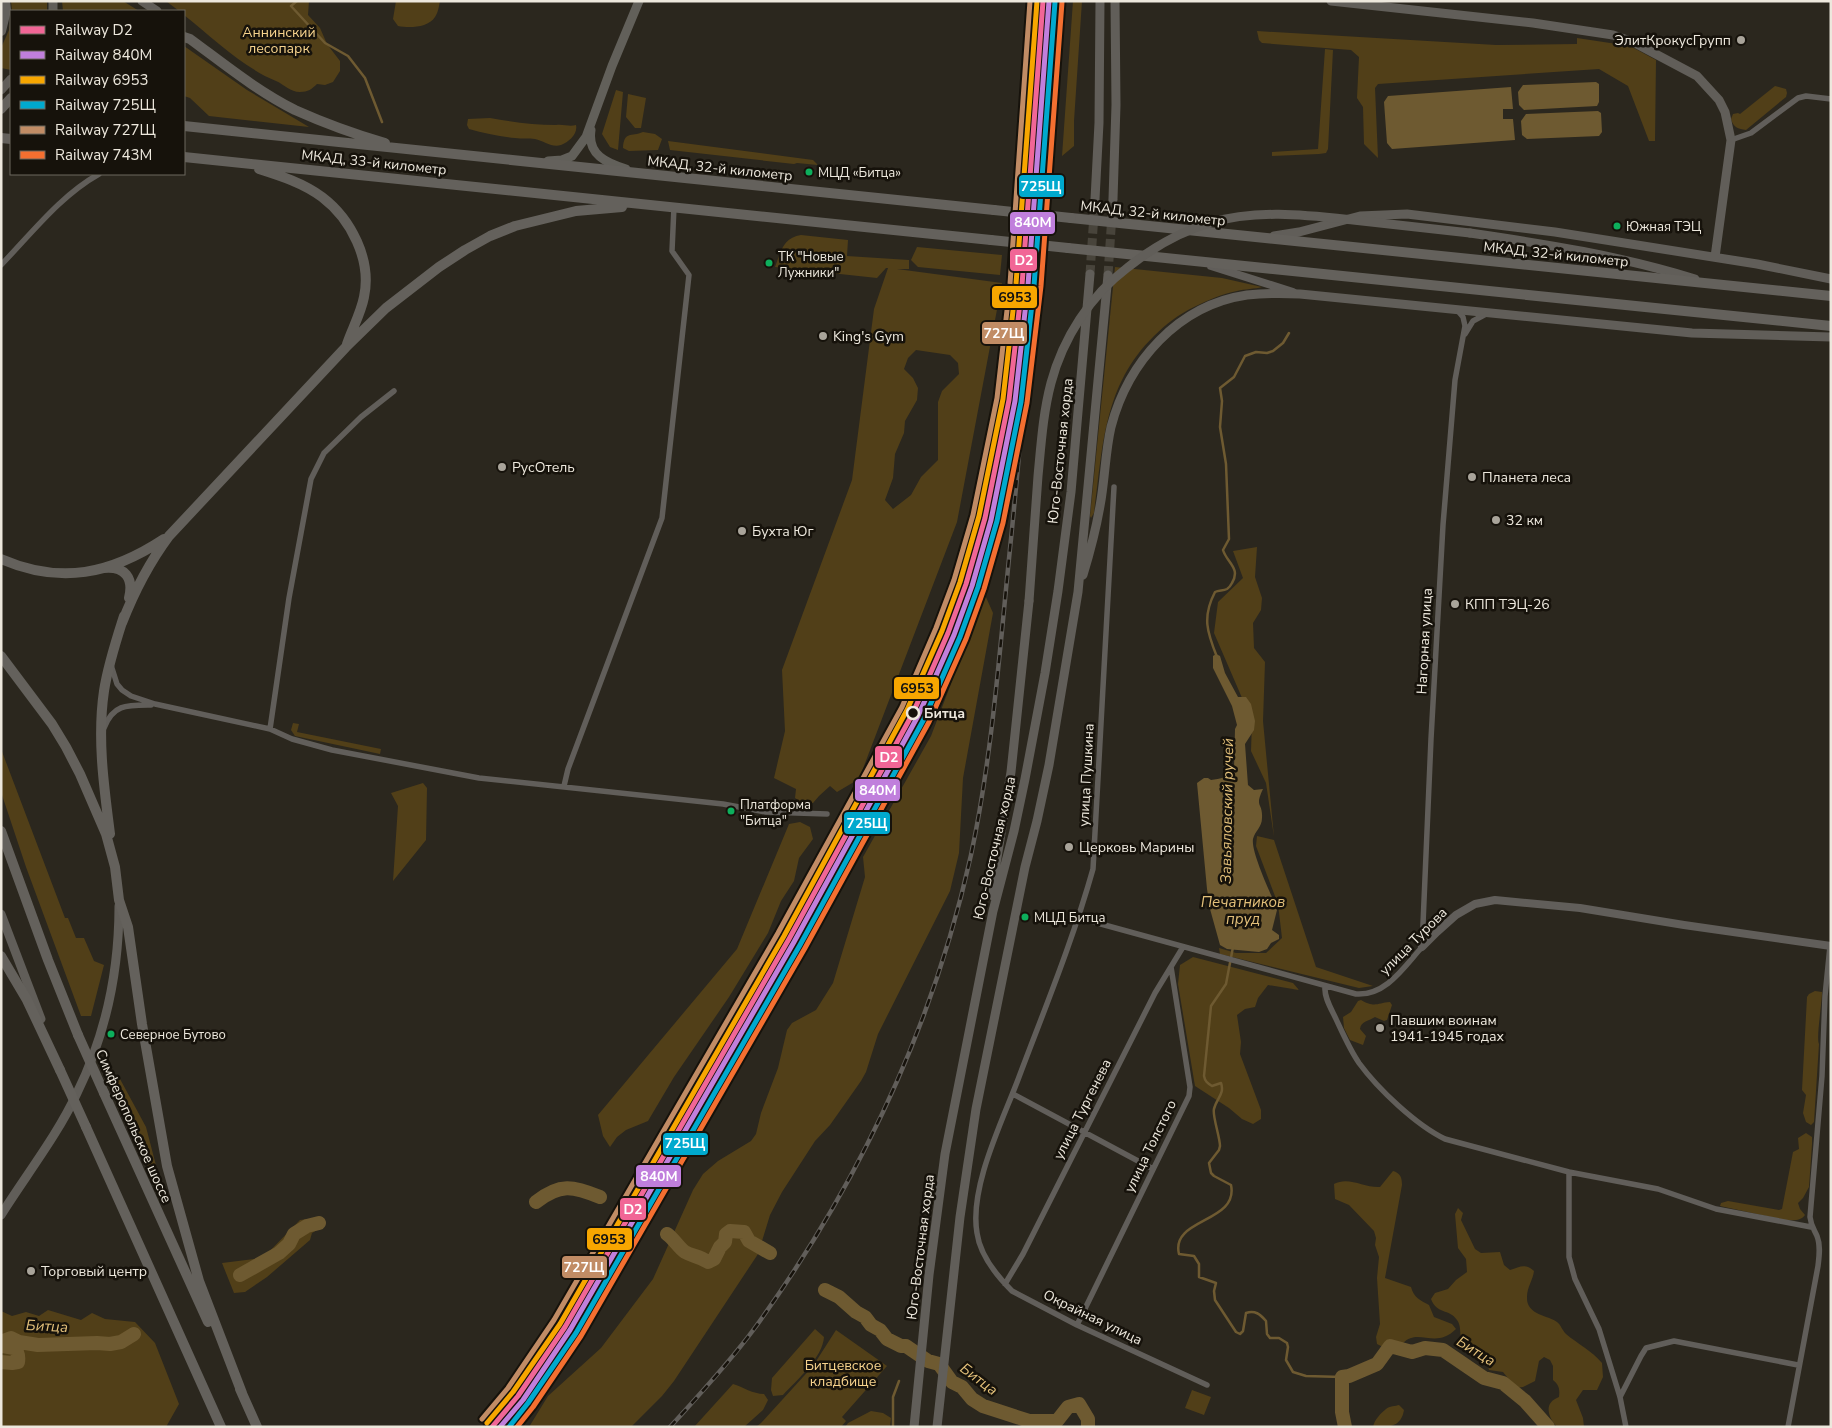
<svg xmlns="http://www.w3.org/2000/svg" width="1832" height="1428" viewBox="0 0 1832 1428" font-family="'Nunito Sans',sans-serif">
<rect width="100%" height="100%" fill="#2b271e"/>
<path fill="#513f18" fill-rule="evenodd" d="M11 1H47V11H12Z
M62 1H123L139 11H63Z
M166 1H309L308 15 320 28 327 44 340 61V71L333 82 325 85 317 84C312 89 308 92 300 92 290 92 285 85 276 81 242 67 213 38 184 15V11H179Z
M396 1H440C439 6 438 13 435 17 428 28 409 28 398 26L393 19Z
M1073 1H1082L1074 121V146L1062 156Z
M11 15V70L1 68V48L9 30Z
M1257 31 1496 45 1577 44V38L1630 46 1656 60 1655 141H1649L1628 86 1599 69 1378 84 1375 88 1378 158 1364 144 1363 107 1357 98 1359 57 1351 50 1262 43 1259 40Z
M184 46 247 90 309 127 209 116 190 98 184 96Z
M1325 49 1333 50 1328 149 1326 153 1319 154 1272 156V152L1318 149Z
M1775 86 1786 89 1787 93 1786 97 1746 130C1738 129 1733 127 1731 119L1733 114 1738 113 1740 114Z
M616 90 623 92 618 150 610 147 602 134Z
M628 94 646 98 641 128H635L626 117Z
M490 118C512 122 534 125 556 125 564 124 569 127 576 125 578 134 569 142 561 145 552 148 544 141 535 139 529 138 522 139 515 138 500 137 484 133 469 129L467 125 468 119Z
M643 132 655 134 662 139 658 150 629 151 623 148C624 131 631 137 643 132Z
M668 141 813 160 818 165 797 163 794 164 670 150Z
M801 235 848 240 847 256 909 260V269H897L1002 283 957 522 859 779 837 792 830 786 819 796 813 803 804 804 795 798 796 789 774 778 785 731 782 670 852 480 874 309 888 268H886L877 278 775 267C781 251 783 238 801 235ZM916 350 950 355 958 363 959 374 942 391 938 402V460L921 477 911 495 893 509 885 500 893 478 895 454 904 433 905 421 917 400 918 388 913 378 904 369 908 358Z
M917 247 1002 255 1000 275 918 267 911 260Z
M1115 267 1222 278 1262 287C1255 289 1245 289 1237 291 1222 294 1208 300 1194 307 1179 314 1165 325 1154 336 1103 386 1103 447 1094 513L1091 518 1090 516Z
M1257 547 1255 577 1262 598 1261 610 1253 623 1254 648 1265 662 1263 721 1274 837 1266 783 1251 751 1252 721 1214 633 1218 602 1243 578 1233 551Z
M985 595 993 613 963 778 959 853 950 891 878 1034 866 1072 861 1081 830 1125 815 1141 782 1192 770 1215 758 1254 674 1381 662 1396 631 1427H529L548 1396 601 1348 653 1279 693 1190 703 1174 718 1161 751 1141 756 1134 761 1113 778 1068 787 1030 792 1023 816 1010 833 983 865 877 863 857 931 736Z
M293 723 299 724 297 732 381 749 380 754 295 736 291 730Z
M1 749 65 918H68L76 938H84L94 961 104 965 91 1016H81L26 867 1 792Z
M423 783 427 788 426 840 393 881 398 806 391 793Z
M800 822 810 827 813 839 799 858 794 881 781 901 768 933 729 997 674 1077 648 1121 626 1130 617 1137 610 1147 603 1136 598 1115 737 949 789 824Z
M1257 836 1274 840 1316 967 1373 986 1359 988 1220 954 1219 948 1236 953H1266L1282 938 1278 904 1256 846Z
M1193 957 1293 983 1299 990 1268 985 1258 998 1255 1007 1245 1009 1237 1015 1241 1042 1240 1054 1261 1110V1119L1253 1124 1242 1119 1229 1108 1195 1086 1178 984 1180 965Z
M1815 991 1822 992C1822 1004 1816 1038 1819 1044L1814 1122 1811 1125 1806 1122 1803 1113 1806 1095 1802 1090 1807 997 1809 994Z
M1361 1000C1375 1008 1377 1003 1390 1002L1392 1005 1387 1020 1384 1021 1375 1017C1369 1021 1361 1021 1360 1029L1366 1036 1363 1045 1350 1040 1344 1028 1343 1017 1351 1012 1358 1001Z
M120 1079 146 1127 165 1200H163L110 1081Z
M1806 1133 1812 1137V1144L1809 1187 1803 1198 1798 1203 1800 1209 1805 1215C1800 1222 1792 1220 1785 1220L1720 1206 1721 1203 1728 1201 1779 1210 1782 1209 1793 1152 1799 1149 1798 1138Z
M1393 1171C1400 1173 1402 1177 1402 1185L1385 1278 1411 1287C1414 1298 1420 1300 1429 1305L1434 1317 1452 1324 1456 1329C1435 1350 1419 1327 1403 1343H1389L1383 1347 1377 1344 1376 1337 1380 1324 1377 1278 1379 1257 1375 1245 1376 1238 1374 1231 1349 1205 1335 1199 1334 1184C1349 1176 1364 1188 1380 1187Z
M1458 1208 1463 1213 1461 1220 1475 1249 1481 1253 1500 1252 1504 1265 1510 1270C1520 1267 1525 1263 1534 1271 1533 1280 1527 1287 1527 1297 1526 1315 1548 1315 1557 1322 1561 1325 1562 1330 1566 1334 1578 1344 1592 1351 1602 1363L1603 1377 1597 1390H1583L1576 1400 1583 1418 1584 1427H1557C1548 1417 1543 1403 1559 1397 1560 1389 1559 1385 1553 1380V1366L1550 1360 1544 1357 1539 1361 1535 1381 1523 1387 1516 1388 1503 1372 1489 1370 1487 1363 1489 1357C1481 1348 1474 1351 1466 1345 1457 1338 1463 1328 1457 1320 1449 1308 1437 1315 1431 1299L1435 1293 1448 1289 1456 1280 1467 1272 1466 1259 1458 1248 1455 1214Z
M308 1219 322 1227 312 1233 310 1240 267 1277 245 1292 234 1293 222 1263 263 1258 300 1220Z
M48 1310 81 1320 92 1313 105 1319 135 1322 155 1343 179 1404 166 1427H1V1311L12 1316 26 1312 39 1316Z
M815 1329 824 1337C823 1357 797 1380 783 1395L773 1396 771 1390 772 1378Z
M836 1330 887 1366 842 1417 846 1421 841 1427H756L761 1423 813 1366Z
M733 1384C743 1387 753 1394 764 1394L768 1400 763 1410 744 1427H694Z
M1192 1390 1211 1397 1204 1415 1185 1408Z
M1399 1405 1404 1410C1401 1428 1388 1427 1373 1427 1374 1420 1381 1413 1386 1409 1389 1406 1396 1406 1399 1405Z
M871 1411 883 1413 891 1418 890 1427H845L848 1423Z"/>
<path fill="#6e5a31" d="M1596 82 1599 84V102L1597 106 1524 110 1519 105 1518 92 1523 85Z
M1511 87 1513 109H1503V119H1513L1515 140 1392 149 1387 143 1384 102 1388 96Z
M1598 111 1601 113 1602 132 1599 136 1527 139 1522 135 1521 121 1526 114Z
M1216 654 1220 656 1225 673 1238 697H1246L1251 704 1255 721 1254 730 1245 744 1248 785 1254 790 1263 789C1254 808 1263 802 1262 818 1262 827 1255 831 1253 839 1251 852 1270 892 1276 906L1277 910 1272 930 1279 935V939L1271 943 1267 949 1259 952 1227 949 1220 945 1210 909 1207 889 1197 783 1204 778H1208L1211 780C1220 779 1229 777 1234 769L1235 729 1237 725 1232 706 1213 668V656Z"/>
<g fill="none" stroke-linecap="round" stroke-linejoin="round">
<path stroke="#6e5a31" stroke-width="2.5" d="M297 1 291 6 325 43 348 56 365 78 382 122
M1217 657C1207 632 1202 617 1215 592 1219 590 1223 591 1227 589 1230 587 1231 585 1232 583 1241 568 1227 563 1223 550L1229 539 1226 464 1220 427 1222 401 1220 388 1234 377 1245 356 1256 352 1267 353 1273 351 1283 343 1289 333
M1233 947 1226 984 1211 1006 1204 1076C1205 1081 1207 1083 1212 1086L1221 1083C1225 1094 1216 1099 1214 1109 1212 1115 1220 1137 1220 1146L1219 1150 1209 1163 1211 1173 1214 1176 1231 1185C1239 1223 1170 1218 1179 1254L1194 1256 1199 1264V1277L1216 1283 1214 1291 1215 1300 1236 1332 1240 1334 1243 1331 1246 1313C1255 1310 1260 1314 1266 1321L1267 1334 1270 1338H1279L1287 1343 1288 1347 1286 1360 1293 1372 1306 1376 1342 1377
M893 1427V1397L899 1381"/>
<path stroke="#6e5a31" stroke-width="14" d="M536 1202C560 1183 573 1186 600 1197
M667 1234C674 1239 679 1248 685 1252 692 1256 699 1256 708 1262L714 1259 720 1247 725 1242 726 1234 730 1231 744 1232 749 1241 770 1253
M240 1275 279 1253 289 1244 294 1234 307 1226 319 1223
M825 1290 839 1297 856 1312 865 1317 871 1325 880 1330 887 1339 901 1346H906L928 1361 939 1364 952 1382 962 1387 972 1399 983 1406 1029 1421H1057L1068 1407 1079 1404 1088 1419V1427
M1 1362 12 1363 18 1362C19 1356 18 1352 14 1348L3 1346V1341L11 1338 19 1342 38 1345 97 1343 110 1344 121 1342 134 1334
M1345 1427 1342 1412V1377L1349 1376 1377 1364 1390 1346 1412 1352 1425 1348 1443 1350 1484 1378 1503 1383 1525 1401 1548 1427"/>
<path stroke="#48443b" stroke-width="9" stroke-dasharray="9 4.5" stroke-linecap="butt" d="M1090 274 1095 199
M1108 275 1113 199"/>
<path stroke="#615e5a" stroke-width="5.5" d="M1731 140 1751 133 1798 98 1806 96 1831 99
M1 265C32 233 60 196 99 174
M1465 334 1473 321 1486 314
M1114 487 1093 869C1073 940 1045 1008 1019 1077 1003 1120 969 1187 977 1233 980 1255 997 1276 1012 1291L1077 1325 1207 1385
M111 665 117 684 122 690 131 696 155 704 270 729 292 739 332 750 479 778 723 804 766 812 827 814
M104 728C113 704 127 705 151 705
M270 729 289 598 311 479 324 453 361 417 394 391
M564 786 568 769 662 518 689 275 672 251 674 207
M1079 918 1356 994C1386 996 1404 967 1422 947L1431 739 1443 525 1455 380 1465 326 1463 317 1458 311
M1325 987C1324 998 1332 1010 1336 1019 1343 1034 1350 1050 1359 1063 1378 1089 1416 1125 1445 1139L1569 1172 1658 1189 1716 1209 1811 1227
M1013 1094 1153 1169
M1569 1172V1257L1575 1279 1599 1329 1620 1397 1626 1427
M1005 1284 1023 1254 1155 993 1183 947
M1077 1325 1189 1096 1190 1087 1171 967
M1620 1397 1641 1356 1646 1348 1674 1341 1798 1365
M1788 1427 1818 1266C1819 1257 1821 1246 1817 1236 1814 1229 1811 1226 1810 1217L1822 1076 1825 996 1830 946"/>
<path stroke="#615e5a" stroke-width="8" d="M1211 266 1293 292
M1422 947 1437 932 1456 915 1475 904 1495 900 1580 908 1684 925 1831 946"/>
<path stroke="#62605a" stroke-width="9" d="M591 130C587 155 607 163 626 169
M548 161 562 160 572 156 586 137 612 66 639 1"/>
<path stroke="#615e59" stroke-width="9" d="M142 1 157 11
M1331 1 1533 23 1613 35 1633 42 1697 76 1719 100 1725 112 1731 140 1715 257
M53 11V1
M1 90 11 79
M1095 199 1099 123 1100 1
M1113 199 1116 105 1115 1
M1470 233C1546 244 1621 256 1695 279
M1274 236 1299 232 1360 216 1407 214 1555 232 1757 264 1831 279
M1083 575C1090 552 1096 529 1100 506 1105 480 1105 453 1111 427 1128 362 1178 305 1247 295 1265 293 1282 293 1300 294L1692 333 1831 337
M993 896 994 876 1011 772 1029 601
M1 914 41 1019
M1 1215C26 1175 57 1136 77 1093 106 1034 119 971 119 906
M914 1427 929 1275 945 1154 993 911 1014 831 1025 779 1045 673 1058 591 1071 492 1090 274
M937 1427 960 1217 976 1109 1025 867 1037 821 1049 765 1078 592 1108 275"/>
<path stroke="#64615c" stroke-width="10" d="M1 31 6 10 5 1
M184 37 190 39C224 64 257 91 295 110 324 123 354 134 385 143
M184 126 994 210
M1 138 11 139
M184 157 991 240
M259 169C281 176 303 183 322 197 351 219 372 260 364 297 361 313 352 329 347 344
M1071 218 1831 296
M1068 248 1831 326
M1 559C61 585 111 574 164 539
M104 568C125 566 134 578 129 598
M122 623C134 592 149 563 169 536L346 347 386 308 439 267 465 250 490 236 515 226 576 211 622 207
M1 656 52 724 66 747 80 774 106 834 115 867 119 900 128 927 142 1024 167 1166 199 1281 242 1393
M1 831 48 960 78 1035
M110 834C104 787 97 738 104 691 108 665 116 641 124 616
M1 956 27 1000 60 1070
M104 1093 208 1322
M86 1127 221 1427
M240 1389 257 1427"/>
<g stroke="#615e5a" stroke-width="4.5">
<path id="rail" d="M670 1427C699 1395 729 1363 754 1329 857 1187 933 1027 971 855 993 752 1000 644 1011 539 1029 360 1041 181 1054 1"/>
</g>
<use href="#rail" stroke="#16120b" stroke-width="2.5" stroke-dasharray="8" stroke-linecap="butt"/>
<path stroke="#615e59" stroke-width="9" d="M1029 601C1032 559 1035 518 1038 476 1041 445 1043 413 1051 383 1063 338 1090 296 1127 268 1152 248 1179 232 1210 223 1256 209 1306 215 1353 220 1392 224 1431 229 1470 233"/>
<path stroke="#64615c" stroke-width="10" d="M1 109 11 98
M994 210 1071 218
M991 240 1068 248
M78 1035 104 1093
M60 1070 86 1127"/>
<g stroke="#16120b" stroke-width="9">
<path id="rail-1" d="M492 1427 518 1396 565 1327 789 939 913 713 948 633 966 584 985 518 1009 400 1022 285 1043 1"/>
</g>
<g stroke="#16120b" stroke-width="9">
<path id="rail-2" d="M500 1427 523 1400 570 1330 794 942 918 716 954 635 972 586 991 520 1015 401 1028 285 1049 1"/>
</g>
<g stroke="#16120b" stroke-width="9">
<path id="rail-3" d="M487 1423 513 1392 560 1324 784 936 907 710 942 631 960 582 979 516 1003 399 1016 284 1037 1"/>
</g>
<g stroke="#16120b" stroke-width="9">
<path id="rail-4" d="M509 1427 528 1403 576 1333 800 945 924 719 960 637 978 587 997 521 1021 402 1034 286 1055 2"/>
</g>
<g stroke="#16120b" stroke-width="9">
<path id="rail-5" d="M482 1419 508 1388 554 1320 778 933 902 707 936 628 954 580 973 515 997 398 1010 284 1030 1"/>
</g>
<g stroke="#16120b" stroke-width="9">
<path id="rail-6" d="M517 1427 533 1407 581 1336 805 948 929 722 966 639 984 589 1003 523 1027 403 1041 286 1062 2"/>
</g>
<use href="#rail-1" stroke="#f16696" stroke-width="5"/>
<use href="#rail-2" stroke="#c07fdc" stroke-width="5"/>
<use href="#rail-3" stroke="#f7a600" stroke-width="5"/>
<use href="#rail-4" stroke="#00a9ce" stroke-width="5"/>
<use href="#rail-5" stroke="#c18c65" stroke-width="5"/>
<use href="#rail-6" stroke="#f46f30" stroke-width="5"/>
</g>
<g fill="#a9a49a" stroke="#16120b" stroke-width="2">
<circle cx="1741" cy="40" r="5"/>
<circle cx="823" cy="336" r="5"/>
<circle cx="502" cy="467" r="5"/>
<circle cx="1472" cy="477" r="5"/>
<circle cx="1496" cy="520" r="5"/>
<circle cx="742" cy="531" r="5"/>
<circle cx="1455" cy="604" r="5"/>
<circle cx="1069" cy="847" r="5"/>
<circle cx="1380" cy="1028" r="5"/>
<circle cx="31" cy="1271" r="5"/>
</g>
<g fill="#0daf5c" stroke="#16120b" stroke-width="2">
<circle cx="809" cy="172" r="4.5"/>
<circle cx="1617" cy="226" r="4.5"/>
<circle cx="769" cy="263" r="4.5"/>
<circle cx="731" cy="811" r="4.5"/>
<circle cx="1025" cy="917" r="4.5"/>
<circle cx="111" cy="1034" r="4.5"/>
</g>
<circle fill="#16120b" stroke="#ede8dd" stroke-width="2.5" cx="913" cy="713" r="6"/>
<g text-anchor="middle" stroke-width="5" stroke-linejoin="round" paint-order="stroke">
<g font-size="13" fill="#ede8dd" stroke="#16120b" text-anchor="start">
<text x="818" y="177">МЦД «Битца»</text>
<text x="1626" y="231">Южная ТЭЦ</text>
<text x="778" y="261">ТК "Новые<tspan x="778" dy="16">Лужники"</tspan></text>
<text x="740" y="809">Платформа<tspan x="740" dy="16">"Битца"</tspan></text>
<text x="1034" y="922">МЦД Битца</text>
<text x="120" y="1039">Северное Бутово</text>
</g>
<g font-size="14" fill="#f7d38d" stroke="#16120b">
<text x="279" y="37">Аннинский<tspan x="279" dy="16">лесопарк</tspan></text>
<text x="843" y="1370">Битцевское<tspan x="843" dy="16">кладбище</tspan></text>
</g>
<g font-size="14" fill="#ede8dd" stroke="#16120b" text-anchor="start">
<text x="1731" y="45" text-anchor="end">ЭлитКрокусГрупп</text>
<text x="833" y="341">King's Gym</text>
<text x="512" y="472">РусОтель</text>
<text x="1482" y="482">Планета леса</text>
<text x="1506" y="525">32 км</text>
<text x="752" y="536">Бухта Юг</text>
<text x="1465" y="609">КПП ТЭЦ-26</text>
<text x="1079" y="852">Церковь Марины</text>
<text x="1390" y="1025">Павшим воинам<tspan x="1390" dy="16">1941-1945 годах</tspan></text>
<text x="41" y="1276">Торговый центр</text>
</g>
<g font-size="14" fill="#ede8dd" stroke="#16120b">
<text transform="translate(374 162) rotate(6)" y="5">МКАД, 33-й километр</text>
<text transform="translate(720 168) rotate(6)" y="5">МКАД, 32-й километр</text>
<text transform="translate(1153 213) rotate(6)" y="5">МКАД, 32-й километр</text>
<text transform="translate(1556 254) rotate(6)" y="5">МКАД, 32-й километр</text>
<text transform="translate(1060 451) rotate(-84)" y="5">Юго-Восточная хорда</text>
<text transform="translate(1424 641) rotate(-87)" y="5">Нагорная улица</text>
<text transform="translate(1086 775) rotate(-87)" y="5">улица Пушкина</text>
<text transform="translate(994 848) rotate(-77)" y="5">Юго-Восточная хорда</text>
<text transform="translate(1413 941) rotate(-45)" y="5">улица Турова</text>
<text transform="translate(1082 1109) rotate(-63)" y="5">улица Тургенева</text>
<text transform="translate(134 1126) rotate(66)" y="5">Симферопольское шоссе</text>
<text transform="translate(1150 1146) rotate(-64)" y="5">улица Толстого</text>
<text transform="translate(920 1247) rotate(-83)" y="5">Юго-Восточная хорда</text>
<text transform="translate(1093 1317) rotate(26)" y="5">Окрайная улица</text>
</g>
<g font-size="14" font-weight="bold" fill="#ede8dd" stroke="#16120b" text-anchor="start">
<text x="924" y="718">Битца</text>
</g>
<g font-size="15" font-style="italic" fill="#e3c07a" stroke="#16120b">
<text transform="translate(1227 811) rotate(-89)" y="5">Завьяловский ручей</text>
<text x="1243" y="907">Печатников<tspan x="1243" dy="17">пруд</tspan></text>
<text transform="translate(47 1326) rotate(3)" y="5">Битца</text>
<text transform="translate(1476 1351) rotate(32)" y="5">Битца</text>
<text transform="translate(979 1379) rotate(37)" y="5">Битца</text>
</g>
</g>
<g stroke="#16120b" stroke-width="2">
<rect x="1018" y="174" width="47" height="24" rx="5" fill="#00a9ce"/>
<rect x="1009" y="211" width="47" height="24" rx="5" fill="#c07fdc"/>
<rect x="1009" y="248" width="29" height="24" rx="5" fill="#f16696"/>
<rect x="991" y="285" width="47" height="24" rx="5" fill="#f7a600"/>
<rect x="981" y="321" width="47" height="24" rx="5" fill="#c18c65"/>
<rect x="893" y="676" width="47" height="24" rx="5" fill="#f7a600"/>
<rect x="874" y="745" width="29" height="24" rx="5" fill="#f16696"/>
<rect x="854" y="778" width="47" height="24" rx="5" fill="#c07fdc"/>
<rect x="843" y="811" width="48" height="24" rx="5" fill="#00a9ce"/>
<rect x="662" y="1132" width="47" height="24" rx="5" fill="#00a9ce"/>
<rect x="635" y="1164" width="47" height="24" rx="5" fill="#c07fdc"/>
<rect x="619" y="1197" width="28" height="24" rx="5" fill="#f16696"/>
<rect x="586" y="1227" width="47" height="24" rx="5" fill="#f7a600"/>
<rect x="561" y="1255" width="47" height="24" rx="5" fill="#c18c65"/>
</g>
<g font-size="14" text-anchor="middle" font-weight="bold" fill="#fff">
<text x="1041" y="191">725Щ</text>
<text x="1033" y="227">840М</text>
<text x="1024" y="265">D2</text>
<text x="1004" y="338">727Щ</text>
<text x="889" y="762">D2</text>
<text x="878" y="795">840М</text>
<text x="867" y="828">725Щ</text>
<text x="685" y="1148">725Щ</text>
<text x="659" y="1181">840М</text>
<text x="633" y="1214">D2</text>
<text x="584" y="1272">727Щ</text>
</g>
<g font-size="14" text-anchor="middle" font-weight="bold" fill="#111">
<text x="1015" y="302">6953</text>
<text x="917" y="693">6953</text>
<text x="609" y="1244">6953</text>
</g>
<rect width="1832" height="1428" fill="none" stroke="#ede8dd" stroke-width="5"/>
<rect x="10" y="10" width="175" height="165" fill="#16120b" stroke="#6c685f"/>
<rect x="20" y="26" width="25" height="8" fill="#f16696" stroke="#6c685f"/>
<text x="55" y="35" font-size="15" fill="#ede8dd">Railway D2</text>
<rect x="20" y="51" width="25" height="8" fill="#c07fdc" stroke="#6c685f"/>
<text x="55" y="60" font-size="15" fill="#ede8dd">Railway 840М</text>
<rect x="20" y="76" width="25" height="8" fill="#f7a600" stroke="#6c685f"/>
<text x="55" y="85" font-size="15" fill="#ede8dd">Railway 6953</text>
<rect x="20" y="101" width="25" height="8" fill="#00a9ce" stroke="#6c685f"/>
<text x="55" y="110" font-size="15" fill="#ede8dd">Railway 725Щ</text>
<rect x="20" y="126" width="25" height="8" fill="#c18c65" stroke="#6c685f"/>
<text x="55" y="135" font-size="15" fill="#ede8dd">Railway 727Щ</text>
<rect x="20" y="151" width="25" height="8" fill="#f46f30" stroke="#6c685f"/>
<text x="55" y="160" font-size="15" fill="#ede8dd">Railway 743М</text>
</svg>
